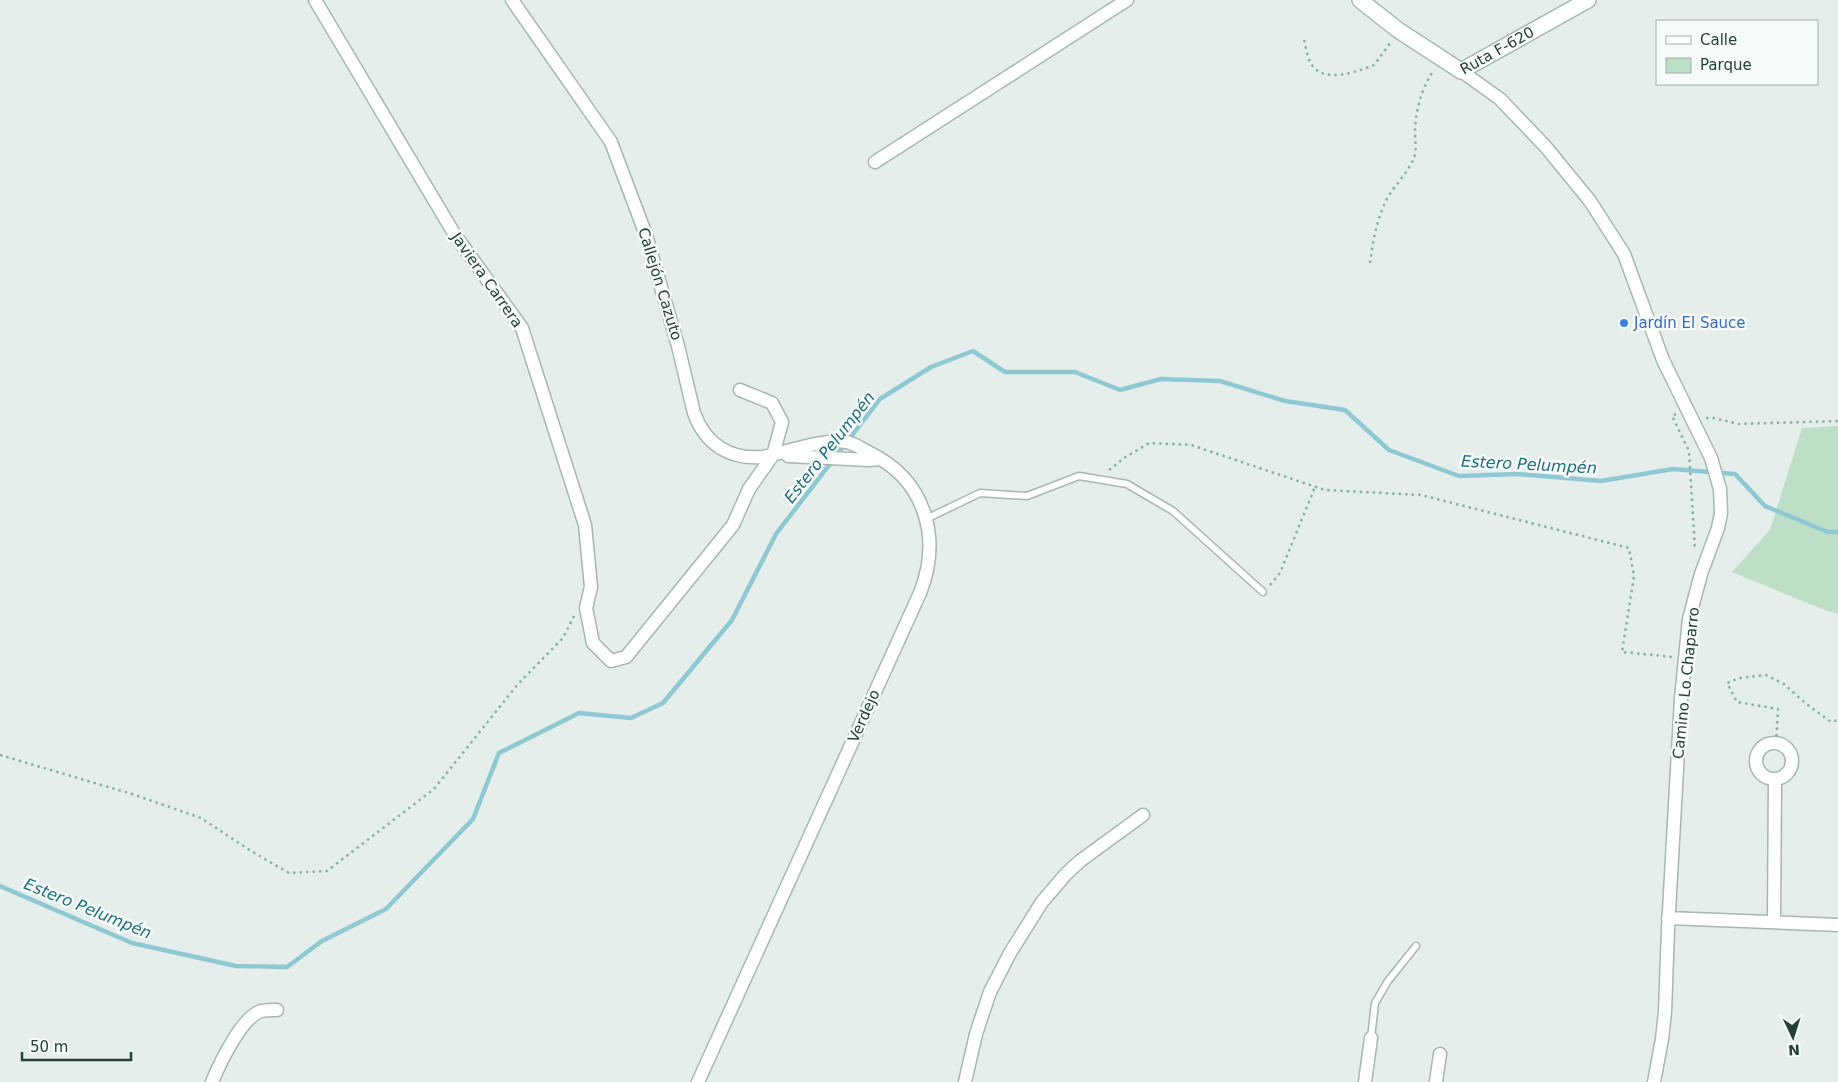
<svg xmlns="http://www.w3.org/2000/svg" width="1838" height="1082" viewBox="0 0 1838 1082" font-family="'DejaVu Sans',sans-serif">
<rect width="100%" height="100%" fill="#e5eeea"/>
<path fill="#bedfc7" d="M1838 426V614L1822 609 1732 572 1770 530 1802 428Z"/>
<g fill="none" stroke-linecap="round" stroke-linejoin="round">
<path stroke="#8ec9d3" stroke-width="4.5" d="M0 886 132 943 236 966 287 967 322 941 386 909 473 819 499 753 579 713 631 718 663 703 732 620 776 534 880 399 931 367 973 351 1005 372H1075L1120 390 1161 379 1220 381 1285 401 1345 410 1389 450 1459 476 1518 474 1601 481 1673 469 1735 474 1765 506 1828 532H1838"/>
<g stroke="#a7b7b1" stroke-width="9">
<path id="lane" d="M926 519 980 493 1027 496 1079 476 1127 484 1173 511 1263 592
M1371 1038 1375 1003 1388 981 1416 946"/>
</g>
<g stroke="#a7b7b1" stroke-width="15">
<path id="street" d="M315 0 455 235 522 328 585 525 591 587 586 608 593 643 611 661 626 657 733 525 749 489 773 455 782 422 772 403 740 390
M512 0 611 142 646 235 678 346 694 413C705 444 730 460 763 457 783 453 826 438 846 442 854 443 862 449 870 453 925 480 942 537 920 593L698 1082
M1461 71 1500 99 1545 146 1590 201 1624 254 1663 360 1711 458 1720 489 1721 513 1718 528 1701 574 1689 619 1681 698 1668 929 1665 1012 1662 1039 1654 1082
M875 162 1127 0
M788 456 869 460 880 459
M1756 761a18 18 0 1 1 36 0a18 18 0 1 1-36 0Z
M1668 918 1838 925
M1774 922 1775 779
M212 1082C220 1063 241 1018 261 1011 266 1010 272 1010 277 1010
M965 1082 976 1034 990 992 1010 953 1042 902 1066 874 1080 861 1143 815
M1365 1082 1371 1038
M1436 1082 1440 1054"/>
</g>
<g stroke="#a3bab2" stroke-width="18">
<g id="secondary">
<path id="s1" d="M1360 0 1398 30 1461 71 1588 0"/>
</g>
</g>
<path stroke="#86b2a4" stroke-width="2.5" stroke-dasharray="2.5 4" stroke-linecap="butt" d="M1304 40C1306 47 1307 56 1310 62 1322 85 1356 72 1374 65L1391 42
M1370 263C1373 241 1377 217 1388 197 1396 184 1408 172 1414 158 1417 151 1415 139 1415 131 1416 109 1421 89 1434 70
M1676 414 1672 416 1689 451 1695 550
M1706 418H1713L1739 424 1838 421
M1109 470 1124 458 1149 443 1191 445 1325 490 1421 495 1629 548 1634 576 1622 652 1673 657
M1270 585 1280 573 1315 487
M1776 743 1778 709 1737 702 1727 683 1739 678 1766 675 1784 684 1805 703 1831 722 1838 720
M0 755 132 794 201 818 251 851 289 873 327 871 434 789 518 684 563 638 574 616"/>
<use href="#lane" stroke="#fff" stroke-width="6"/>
<use href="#street" stroke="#fff" stroke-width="12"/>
<use href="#secondary" stroke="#fff" stroke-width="15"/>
</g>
<circle fill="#3f7fe0" stroke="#f6faf8" stroke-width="2" cx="1624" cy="323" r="5"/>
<g text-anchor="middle" stroke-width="5" stroke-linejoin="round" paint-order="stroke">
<g font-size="15" fill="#244139" stroke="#f6faf8">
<text dy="5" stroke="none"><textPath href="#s1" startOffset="165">Ruta F-620</textPath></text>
<text transform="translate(487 280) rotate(55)" y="5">Javiera Carrera</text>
<text transform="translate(660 284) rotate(73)" y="5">Callejón Cazuto</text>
<text transform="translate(1686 683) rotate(-84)" y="5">Camino Lo Chaparro</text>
<text transform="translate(864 716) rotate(-66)" y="5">Verdejo</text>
</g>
<g font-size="15" fill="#366cbe" stroke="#f6faf8" text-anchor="start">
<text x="1634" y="328">Jardín El Sauce</text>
</g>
<g font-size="16" font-style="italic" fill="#1d6e7d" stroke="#f6faf8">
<text transform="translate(829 447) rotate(-52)" y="6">Estero Pelumpén</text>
<text transform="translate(1529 464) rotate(3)" y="6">Estero Pelumpén</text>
<text transform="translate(88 908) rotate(22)" y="6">Estero Pelumpén</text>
</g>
</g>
<rect x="1656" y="20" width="162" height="65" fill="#f6faf8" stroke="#a2b0ac"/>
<rect x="1666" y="36" width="25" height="8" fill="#ffffff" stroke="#a2b0ac"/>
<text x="1700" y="45" font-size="15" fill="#244139">Calle</text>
<rect x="1666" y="58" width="25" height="15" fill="#bedfc7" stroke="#a2b0ac"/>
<text x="1700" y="70" font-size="15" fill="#244139">Parque</text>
<g transform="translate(1793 1037) rotate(176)" stroke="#f6faf8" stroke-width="4" paint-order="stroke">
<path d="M0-4L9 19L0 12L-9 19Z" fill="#244139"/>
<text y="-8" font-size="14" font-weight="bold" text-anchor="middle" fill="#244139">N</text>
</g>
<path d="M22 1052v8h109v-8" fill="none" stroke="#244139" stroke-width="2.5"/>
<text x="30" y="1052" font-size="15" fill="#244139" stroke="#f6faf8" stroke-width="4" paint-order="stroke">50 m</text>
</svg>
